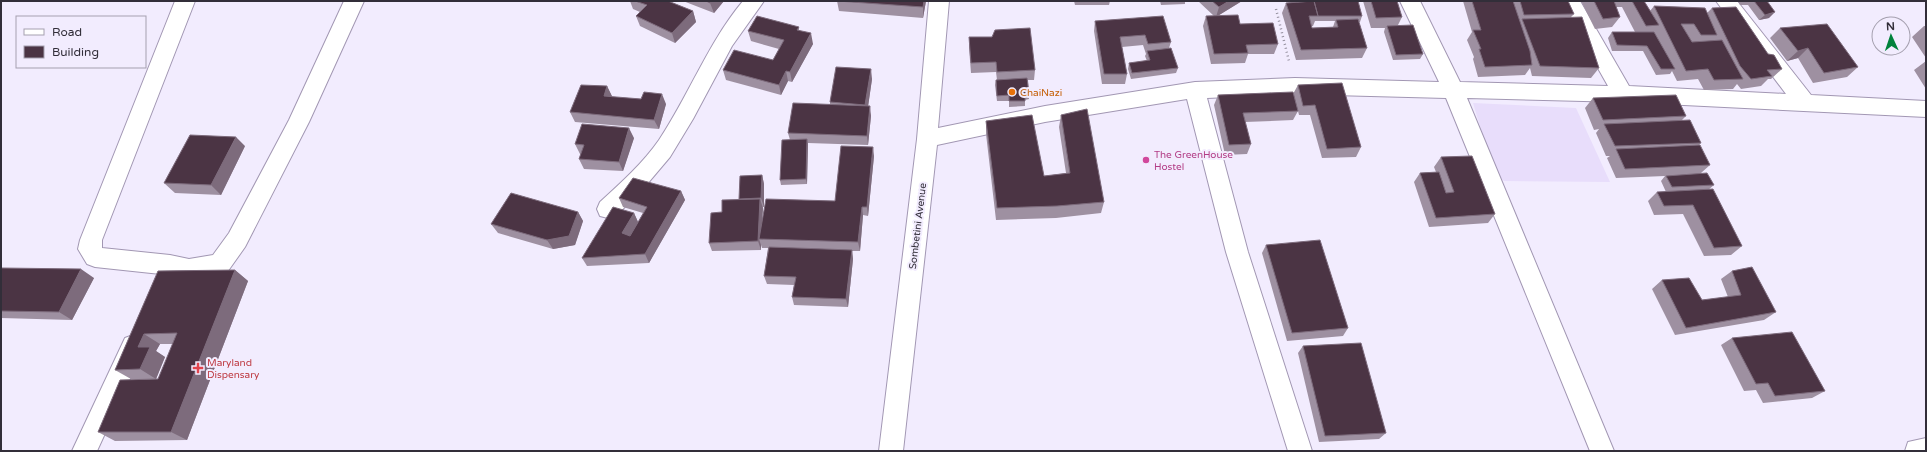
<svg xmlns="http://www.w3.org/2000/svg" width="1927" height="452" viewBox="0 0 1927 452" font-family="'Varela Round',sans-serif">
<rect width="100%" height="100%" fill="#f2ecfe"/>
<path fill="#e8ddfb" d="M1473 103 1576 108 1610 182 1504 181 1494 173Z"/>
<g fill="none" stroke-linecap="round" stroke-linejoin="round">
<g stroke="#a297b3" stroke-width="2">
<path id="minor" d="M175 1H195L102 240V248L170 255 189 259 213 255 229 233 289 120 344 1H364L309 122 245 247 228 271 189 279 170 275 95 267 87 264 78 249 80 240Z
M743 1H764L732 46 693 119 670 157 648 183 616 216 608 218 600 216 597 209 600 202C621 183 643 163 659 140 689 95 708 43 743 1Z
M929 1H949L938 128 1045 106 1195 82 1295 78 1439 82 1400 1H1420L1460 82 1608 86 1560 1H1580L1629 86 1786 94 1716 1H1737L1811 95 1926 101V117L1623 102 1467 98 1614 451H1590L1446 98 1295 94 1207 98 1248 252 1312 451H1288L1226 252 1187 99 1045 122 937 145 903 451H879L917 139Z
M133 335 141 338 145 346 97 451H72L125 338Z
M1926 438V451H1905L1908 442Z"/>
</g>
<path stroke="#9691a0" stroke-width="2.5" stroke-dasharray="1 3" stroke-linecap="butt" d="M1276 9 1289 61"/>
<use href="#minor" fill="#fff" fill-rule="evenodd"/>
</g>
<path fill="#9e90a1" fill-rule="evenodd" d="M630 1H668L693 11 696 22 675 43 640 26 636 16 640 12 633 9Z
M683 1H724L714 13Z
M837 1H926L923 18 839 11Z
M1074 1H1110L1109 5H1075Z
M1160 1H1185V4L1161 5Z
M1198 1H1242L1219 15 1240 24 1278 44 1274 54H1248L1245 63 1211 64 1203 26 1206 16H1214Z
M1293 1H1358L1362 16 1360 22H1359L1367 48 1362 58 1296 60 1282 13 1286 3 1294 2ZM1315 21H1335L1333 27 1312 28V26H1313Z
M1363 1H1397L1402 17 1398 25 1423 54 1420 59 1393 60 1384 32 1385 28H1371Z
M1463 1H1568L1574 14 1571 17 1599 68 1591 78 1532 76 1530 68 1525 75 1478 77 1473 59 1474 57 1467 40 1472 32Z
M1581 1H1644L1650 11 1654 6 1707 13 1712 8 1768 54 1782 69 1771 79H1768L1761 86 1741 89 1737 84 1733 89 1704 90 1698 79 1677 81 1672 71 1670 74 1656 75 1643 51H1612L1608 38 1612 32H1635L1622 7H1616L1620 17 1612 27 1595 29Z
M1738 1H1767L1769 18 1759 20 1748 5H1740Z
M1095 21 1171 42 1169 48 1178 68 1176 73 1131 79 1128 69 1129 63 1147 61 1145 56 1146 54 1143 45 1122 47 1127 74 1125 84H1102L1094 31Z
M1924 26H1926V58L1912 37Z
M799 27V30L813 44 792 82 788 81 781 95 726 80 723 70 773 60 779 49 751 41 748 31Z
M1780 28 1858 67 1847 77 1813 83 1798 58 1787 61 1770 38Z
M969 37 1035 70 1034 80H1028L1029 94V99L1025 100V106L1009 107V101H997L995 85 996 80H997L996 72 971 73 969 48Z
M1926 61V89L1914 70Z
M872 79 868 106 871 116 868 145 808 143 807 184 781 185 780 180 790 140 788 133 830 105V102Z
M1298 85 1361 147 1356 157 1322 158 1310 115H1299L1298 111 1293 120 1245 122 1251 144 1247 154 1225 155 1214 105 1218 95 1293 94Z
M607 86 612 97 641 99 666 104 659 129 575 122 570 112Z
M1593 98 1686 116 1682 120 1701 143 1699 145 1710 165 1701 173 1714 185 1708 190 1742 246 1731 255 1704 256 1683 214 1654 215 1648 201 1657 192H1666L1661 181 1665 176 1616 178 1607 158 1610 156H1606L1596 133 1599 129 1594 130 1585 108Z
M1061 115 1104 202 1101 213 1056 218 996 220 986 134V121L1044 176 1066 173 1059 127Z
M634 138 623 171 584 169 579 159 581 154H580L575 144Z
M245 146 221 195 175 193 164 183Z
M874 156 868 216 863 215 860 251H852L853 259 848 307 794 305 792 297 794 285 767 284 764 276 768 248H762L761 245V250L712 251 709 243 739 200V199L762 175 764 184V207H763L762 219 835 201Z
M1441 157 1495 214 1488 223 1429 227 1414 182 1420 173 1436 172 1434 167Z
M681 191 685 200 649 263 587 266 582 258 634 213 638 222 643 213 623 207 619 198Z
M578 212 583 221 575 245 553 249 498 233 491 224Z
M1266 245 1348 328 1343 336 1287 341 1262 253Z
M1 268 94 278 72 320 1 318Z
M235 270 248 281 187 440 115 441 98 432 158 379 173 344H160L156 351 165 357 156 379H131L115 370 158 271Z
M1732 271 1776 312 1764 320 1675 335 1652 289 1662 280 1702 300 1728 297 1721 279Z
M1732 338 1825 391 1812 398 1763 403 1756 390 1744 391 1721 345Z
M1303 346 1386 433 1379 439 1319 442 1298 353Z"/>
<path fill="#7d6b7c" d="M712 1H724L714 13 710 3Z
M924 1H926L923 18V7Z
M1229 1H1242L1216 17 1219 7Z
M693 11 696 22 675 43 672 33Z
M1775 12 1769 18 1759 20 1765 15Z
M811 33 813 44 792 82 790 72Z
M1808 48 1798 58 1787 61 1798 51Z
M871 69 872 79 867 114 865 105Z
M786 71 788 81 781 95 779 85Z
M607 86 612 96 608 106 604 96Z
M662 94 666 104 659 129 654 120Z
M870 106 871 116 868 145 867 136Z
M629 128 634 138 623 171 619 162Z
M236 137 245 146 221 195 211 185Z
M807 139 808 144 807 184 806 179Z
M873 147 874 156 868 216 867 207Z
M762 175 764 184V207L761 198Z
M681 191 685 200 649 263 645 254Z
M760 199 763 208 761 239H759L761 245V250L758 241Z
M862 207 863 215 860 251 858 242Z
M578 212 583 221 575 245 553 249 547 240Z
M634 213 638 222 627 242 622 233Z
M852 250 853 259 848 307 846 299Z
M81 269 94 278 72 320 59 312Z
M235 270 248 281 187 440 171 432Z
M144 334 160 344 156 351 165 357 156 379 140 369 138 347Z"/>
<path fill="#4b3444" stroke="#7d6b7c" d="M635 1H668L693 11 672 33 636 16 647 5Z
M706 1H712L710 3Z
M837 1H924L923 7Z
M1212 1H1229L1219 7Z
M1297 1H1313L1297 2Z
M1314 1 1318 16H1309L1312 28 1338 27 1336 20 1358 19 1367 48 1301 50 1286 3Z
M1314 1H1358L1362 16H1318Z
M1371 1H1397L1402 17 1376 18Z
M1472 1H1513L1530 51 1532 65 1485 67 1479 49H1481L1473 30H1481Z
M1520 1H1568L1574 14 1524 15Z
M1594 1H1614L1620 17 1603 19Z
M1632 1H1644L1659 25 1646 26Z
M1754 1H1767L1775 12 1765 15Z
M1654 6 1705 8 1717 35H1701L1694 24H1681L1692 42 1722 40 1743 79 1714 80 1708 69 1686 71Z
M1736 7 1768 54 1774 55 1782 69 1767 70 1772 76 1751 79 1740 66 1712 8Z
M1238 15 1240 24 1273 23 1278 44 1246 45 1248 53 1214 54 1206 16Z
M757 16 799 27 797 30 811 33 790 72 786 71 779 85 723 70 734 50 773 60 784 40 748 31Z
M1163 16 1171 42 1148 44 1145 35 1120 37 1127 74H1104L1095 21Z
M1582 17 1599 68 1540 66 1522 19Z
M1827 24 1858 67 1824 73 1808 48 1798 51 1780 28Z
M1413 25 1423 54 1396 55 1387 26Z
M1030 28 1035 70 997 72 996 62 971 63 969 37H992L995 30Z
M1612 32H1654L1675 69H1661L1647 46 1617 45Z
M1171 48 1178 68 1132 73 1129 63 1150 60 1147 51Z
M836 67 871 69 865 105 830 102Z
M1027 78 1029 94H1025V101H1009V95L997 96 996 80Z
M1342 83 1361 147 1327 149 1315 105 1303 106 1298 85Z
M581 85 607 86 604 96 641 99 644 92 662 94 654 120 570 112Z
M1293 92 1298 111 1243 113 1251 144 1229 145 1218 95Z
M1676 95 1686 116 1603 120 1593 98Z
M793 103 870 106 867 136 788 133Z
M1087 109 1104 202 1057 206 997 208 986 121 1032 115 1044 176 1070 173 1061 115Z
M1690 120 1701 143 1615 146 1604 124Z
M582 124 629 128 619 162 579 159 584 145 575 144Z
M190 135 236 137 211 185 164 183Z
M807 139 806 179 780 180 782 140Z
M1700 145 1710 165 1625 169 1616 149Z
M841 146 873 147 867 207H862L858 242 759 239 766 199 835 201Z
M1472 156 1495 214 1436 218 1420 173 1439 172 1446 193 1454 192 1441 157Z
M1707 173 1714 185 1672 187 1666 176Z
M762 175 761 198 739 199 740 176Z
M633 178 681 191 645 254 582 258 613 207 634 213 622 233 630 236 647 207 619 198Z
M1713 189 1742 246 1714 248 1693 205 1664 206 1657 192Z
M511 193 578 212 569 236 547 240 491 224Z
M760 199 758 241 709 243 711 213 722 212V200Z
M1320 240 1348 328 1292 333 1266 245Z
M769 247 852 250 846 299 792 297 796 277 764 276Z
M1752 267 1776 312 1686 328 1662 280 1689 278 1702 300 1741 295 1732 271Z
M1 268 81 269 59 312 1 311Z
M235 270 171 432H98L120 380 158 379 177 333 144 334 138 347H150L140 369 115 370 158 271Z
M1792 332 1825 391 1775 396 1768 383 1756 384 1732 338Z
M1361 343 1386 433 1325 436 1303 346Z"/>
<circle fill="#e8710a" stroke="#f2ecfe" stroke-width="1.5" cx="1012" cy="92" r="4"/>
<circle fill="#d1479c" stroke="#f2ecfe" stroke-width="1.5" cx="1146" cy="160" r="4"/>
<path fill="#e0444e" stroke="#f2ecfe" stroke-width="1.5" d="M196 362h4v4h4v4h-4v4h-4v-4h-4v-4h4z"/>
<g text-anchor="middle" stroke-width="4" stroke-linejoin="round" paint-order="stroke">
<g font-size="10" fill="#c56008" stroke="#f2ecfe" text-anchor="start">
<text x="1020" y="96">ChaiNazi</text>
</g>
<g font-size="10" fill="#b23c85" stroke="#f2ecfe" text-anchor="start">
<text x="1154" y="158">The GreenHouse<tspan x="1154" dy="12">Hostel</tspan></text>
</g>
<g font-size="10" fill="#322e39" stroke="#f2ecfe">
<text transform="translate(917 226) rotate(-83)" y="4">Sombetini Avenue</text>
</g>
<g font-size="10" fill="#be3a42" stroke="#f2ecfe" text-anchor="start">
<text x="207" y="366">Maryland<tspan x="207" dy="12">Dispensary</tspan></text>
</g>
</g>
<rect width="1927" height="452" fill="none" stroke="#322e39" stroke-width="4"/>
<rect x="16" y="16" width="130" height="52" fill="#f2ecfe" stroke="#a5a0af"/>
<rect x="24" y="29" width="20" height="6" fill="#ffffff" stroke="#a5a0af"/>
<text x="52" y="36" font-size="12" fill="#322e39">Road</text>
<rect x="24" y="46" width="20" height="12" fill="#4b3444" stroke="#a5a0af"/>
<text x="52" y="56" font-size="12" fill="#322e39">Building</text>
<g transform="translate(1891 36) rotate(357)"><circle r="19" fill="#f2ecfe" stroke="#a5a0af"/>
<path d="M0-3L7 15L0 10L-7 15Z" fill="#01823c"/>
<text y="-6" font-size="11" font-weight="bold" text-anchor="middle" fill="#322e39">N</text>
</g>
</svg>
